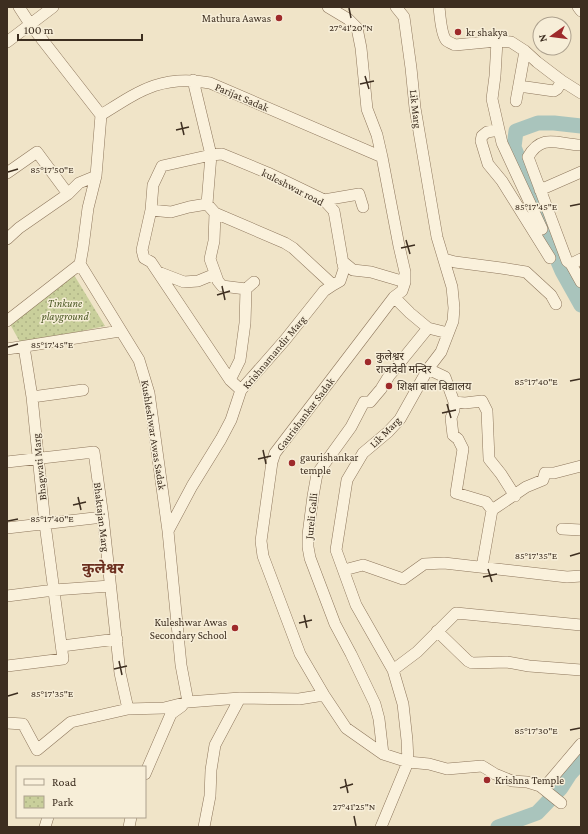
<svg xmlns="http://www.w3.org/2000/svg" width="588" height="834" viewBox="0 0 588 834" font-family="'Crimson Pro','Noto Sans Devanagari',serif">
<defs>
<pattern id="park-dots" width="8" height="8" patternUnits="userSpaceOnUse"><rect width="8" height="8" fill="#c9cf9b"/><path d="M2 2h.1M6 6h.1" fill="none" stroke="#aeb285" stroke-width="1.8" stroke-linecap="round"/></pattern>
</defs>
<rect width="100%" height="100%" fill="#f0e4c8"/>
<path fill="url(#park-dots)" d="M71 270 105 326 21 344 10 324Z"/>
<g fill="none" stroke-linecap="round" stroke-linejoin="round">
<path stroke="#a9c4bc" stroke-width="15" d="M581 126 554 123H538L516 131 514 147 533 194 553 250 562 271 581 305
M498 827 537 813 561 788 570 774 581 762"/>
<g stroke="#8d765c" stroke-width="12">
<path id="minor" d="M19 7 30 24 101 115
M328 7 348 19 357 28 361 48 367 109 377 135 382 157 399 246 405 272V282L402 291 394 297 275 453 272 462 261 541 263 556 300 654 324 695 346 728 383 754 408 762 429 764 447 769 482 766 495 774 512 781 527 782 540 786 561 803
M439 7C440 15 441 34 446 40 448 42 453 44 455 45L497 41 511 42 525 51 537 62 562 81 557 89 554 91 519 86
M578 7 581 11
M497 41 495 76 492 99 502 143 542 229
M7 42 53 7
M193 80 211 155 222 154 268 173 324 200 334 211 344 269 340 281 333 285 293 248 285 243 215 213 207 204 189 207 171 212 151 210 153 185 162 166 211 155 207 204
M562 81 581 93
M516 101 525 51
M101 115 96 176 88 208 83 247 80 264 139 360 149 393 168 531 181 665 188 702
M101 115C139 91 162 74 210 83L382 157
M499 130 487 132 482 136 481 141 488 164 502 181 550 258
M581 145C559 145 542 132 528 157L567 261 571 264 581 259
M7 173 37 152 68 194
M540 190 581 172
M324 200 359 194 363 207
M151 210 142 250 144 258 151 262 230 380 241 390
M215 213 214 241 210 259 218 281 222 286 246 289 245 323 240 360 230 380
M7 239 19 228 68 194 79 183 96 176
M444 259 455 262 501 268 526 272 551 295 556 304
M342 261 353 270 371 272 405 282
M571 264 581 282
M158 272 184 282 198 281 215 274
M246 289 254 282
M394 297 410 313 428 328 448 333
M7 321 80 264
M7 349 120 331
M428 369 445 377 454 402V410L451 418 453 435 458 439 463 449 456 493 486 502 492 510
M32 397 83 390
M454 402 465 403 482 401 487 411 489 459 501 474 515 496
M7 462 94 452 103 517 120 673 128 709
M7 528 103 517
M562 529 581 530
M168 531 192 486 221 439 231 420 241 390 285 340 324 291 333 285
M482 567 492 510 526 487 543 480 545 473H554L581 466
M344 570 363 565 403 579 424 564 444 563 567 577 581 576
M7 596 54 590 110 586
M437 631 468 661 472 663 507 662 529 666 581 670
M62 646 117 639
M7 666 63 659 45 524 32 397 24 347
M393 670 417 652 456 613 581 625
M240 698 299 699 324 695
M7 723 23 724 37 750 71 722 128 709 164 708 188 702 240 698 215 745 211 770 210 796 204 827
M383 754 379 719 375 704 351 654 335 624 310 558 308 547V535L313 496 317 474 351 427 364 402H370L381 389 389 376 428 328
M145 774 171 714 182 706
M540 786 548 783 581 744
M45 827 48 817
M129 827 131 817
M381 827 408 762 407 740 403 704 393 670 356 605 336 550 347 480 363 453 388 432 400 419 428 369 441 352 453 321 454 308 452 287 437 237 415 108 411 68 404 17 396 7"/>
</g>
<use href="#minor" stroke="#faf1dc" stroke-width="11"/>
</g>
<path fill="none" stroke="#3d2e20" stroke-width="1.5" d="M349 8 351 18M365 76 369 89M360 84 374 81M181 122 184 135M176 130 189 127M8 172 18 169M570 206 580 204M406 240 410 254M401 248 415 245M222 286 225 300M217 295 230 291M8 347 18 344M570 381 580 379M447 404 451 418M442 413 456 410M263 450 266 464M258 459 271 456M78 497 81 510M73 505 86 502M8 521 18 519M570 556 580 553M488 569 492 582M483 577 497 574M304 615 307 628M299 623 312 620M119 661 122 675M114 669 127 666M8 696 18 693M570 730 580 728M345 779 348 793M340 788 353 784M354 816 356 826"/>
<g fill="#9e2a2b" stroke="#f7eed8" stroke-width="1.5">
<circle cx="279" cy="18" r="4"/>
<circle cx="458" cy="32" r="4"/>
<circle cx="368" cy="362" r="4"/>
<circle cx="389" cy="386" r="4"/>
<circle cx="292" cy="463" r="4"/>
<circle cx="235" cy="628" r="4"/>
<circle cx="487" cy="780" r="4"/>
</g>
<g text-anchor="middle" stroke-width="3" stroke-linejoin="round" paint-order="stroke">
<g font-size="11" fill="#3d2e20" stroke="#f7eed8" text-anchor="start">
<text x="271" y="22" text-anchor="end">Mathura Aawas</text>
<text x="466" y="36">kr shakya</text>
<text x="376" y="360">कुलेश्वर<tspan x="376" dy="13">राजदेवी मन्दिर</tspan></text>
<text x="397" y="390">शिक्षा बाल विद्यालय</text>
<text x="300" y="461">gaurishankar<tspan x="300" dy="13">temple</tspan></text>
<text x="227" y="626" text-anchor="end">Kuleshwar Awas<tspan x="227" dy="13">Secondary School</tspan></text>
<text x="495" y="784">Krishna Temple</text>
</g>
<g font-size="11" fill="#3d2e20" stroke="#f7eed8">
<text transform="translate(242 97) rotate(23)" y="4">Parijat Sadak</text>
<text transform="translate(416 109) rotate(83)" y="4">Lik Marg</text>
<text transform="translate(293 187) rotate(27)" y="4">kuleshwar road</text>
<text transform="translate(274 352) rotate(-50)" y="4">Krishnamandir Marg</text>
<text transform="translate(305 414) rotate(-53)" y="4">Gaurishankar Sadak</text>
<text transform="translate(385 432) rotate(-45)" y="4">Lik Marg</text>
<text transform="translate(154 435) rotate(81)" y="4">Kushleshwar Awas Sadak</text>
<text transform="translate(39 467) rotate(-96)" y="4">Bhagwati Marg</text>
<text transform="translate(311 516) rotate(-84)" y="4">Jureli Galli</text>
<text transform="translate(102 517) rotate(83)" y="4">Bhaktajan Marg</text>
</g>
<g font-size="11" font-style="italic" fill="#4d5a26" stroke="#f7eed8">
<text x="65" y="307">Tinkune<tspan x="65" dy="13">playground</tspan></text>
</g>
<g font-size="15" font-weight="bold" fill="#6b2e1e" stroke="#f7eed8">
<text x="103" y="573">कुलेश्वर</text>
</g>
</g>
<g font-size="10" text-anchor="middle" fill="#3d2e20" stroke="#f7eed8" stroke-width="3" stroke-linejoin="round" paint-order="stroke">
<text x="351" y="31">27°41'20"N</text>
<text x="52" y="173">85°17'50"E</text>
<text x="536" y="210">85°17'45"E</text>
<text x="52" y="348">85°17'45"E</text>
<text x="536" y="385">85°17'40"E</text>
<text x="52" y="522">85°17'40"E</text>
<text x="536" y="559">85°17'35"E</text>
<text x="52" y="697">85°17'35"E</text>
<text x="536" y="734">85°17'30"E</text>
<text x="354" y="810">27°41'25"N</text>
</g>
<rect width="588" height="834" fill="none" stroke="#3d2e20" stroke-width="16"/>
<rect x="16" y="766" width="130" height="52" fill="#f7eed8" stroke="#ada18e"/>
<rect x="24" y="779" width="20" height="6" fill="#faf1dc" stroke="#ada18e"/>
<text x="52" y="786" font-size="12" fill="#3d2e20">Road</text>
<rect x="24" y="796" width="20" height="12" fill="url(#park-dots)" stroke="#ada18e"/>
<text x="52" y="806" font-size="12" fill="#3d2e20">Park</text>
<g transform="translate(552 36) rotate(256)"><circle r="19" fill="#f7eed8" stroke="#ada18e"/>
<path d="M0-3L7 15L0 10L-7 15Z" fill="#9e2a2b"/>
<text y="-6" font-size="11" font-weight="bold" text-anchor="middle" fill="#3d2e20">N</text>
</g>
<path d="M18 34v6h124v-6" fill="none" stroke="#3d2e20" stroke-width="2"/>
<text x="24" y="34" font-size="12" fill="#3d2e20" stroke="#f7eed8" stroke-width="3" paint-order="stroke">100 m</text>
</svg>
